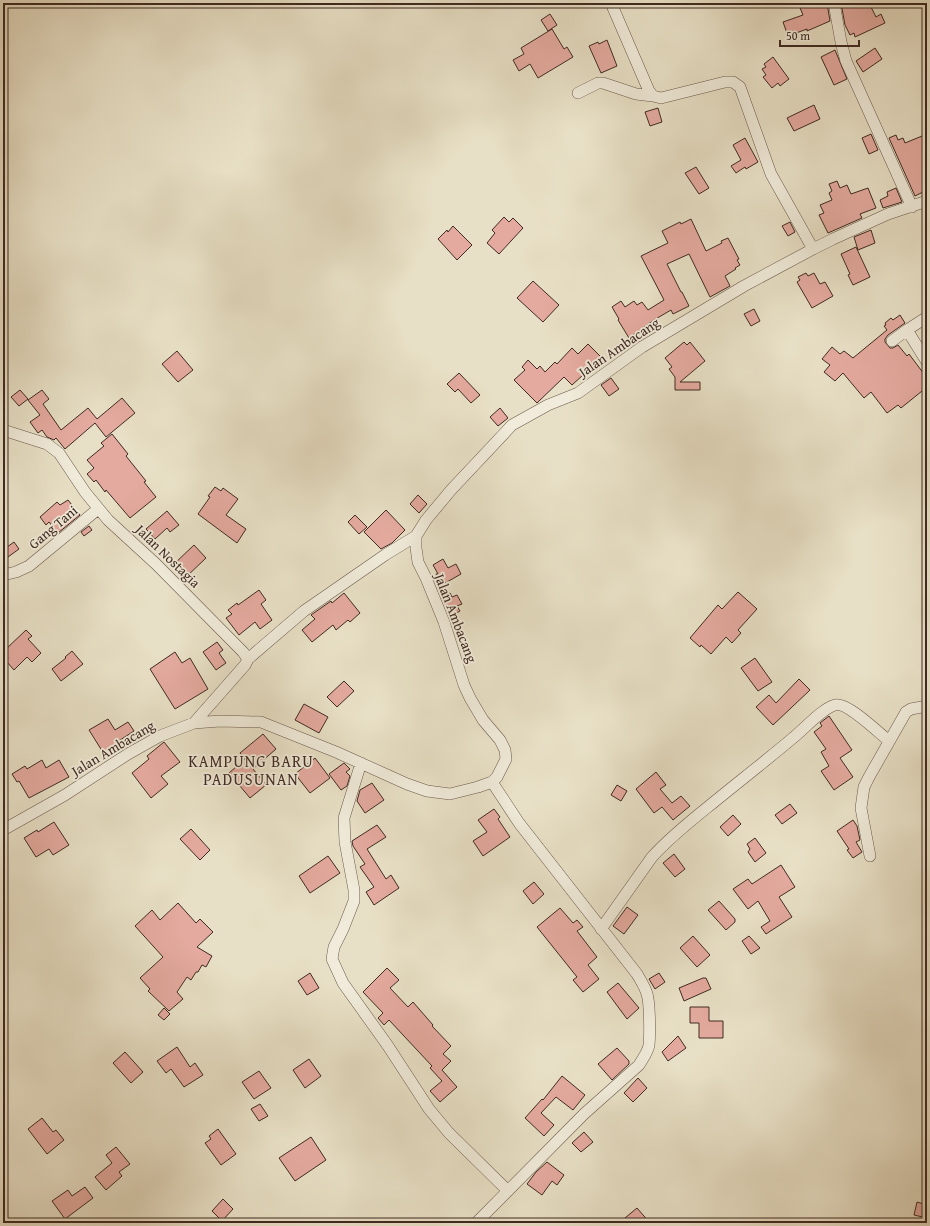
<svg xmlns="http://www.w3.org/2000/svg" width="930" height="1226" viewBox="0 0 930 1226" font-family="'Gentium Book Plus',serif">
<rect width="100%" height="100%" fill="#e8e0c6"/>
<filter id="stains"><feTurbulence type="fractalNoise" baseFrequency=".005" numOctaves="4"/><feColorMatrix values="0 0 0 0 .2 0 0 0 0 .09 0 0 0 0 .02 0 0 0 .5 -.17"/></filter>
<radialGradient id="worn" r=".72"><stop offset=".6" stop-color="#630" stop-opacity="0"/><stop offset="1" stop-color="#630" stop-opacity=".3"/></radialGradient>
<path fill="#e4aa9f" stroke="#402a22" d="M798 3H827L830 21 807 31V29L788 36 783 22 803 15Z
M841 3H869L876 17 881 14 885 23 855 37 854 33 850 35 845 25Z
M550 14 557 25 548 31 541 20Z
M552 29 564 49 567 47 573 57 538 78 530 64 519 71 513 60 524 54 521 48Z
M607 40 617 66 601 73 589 46 598 42 599 44Z
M875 48 882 59 863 72 856 61Z
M835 50 847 79 834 85 821 57Z
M773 57 789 79 780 86 778 83 772 88 763 77 766 75 762 69 766 67 764 64Z
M814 105 820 119 794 131 787 118Z
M658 108 662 122 650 126 645 112Z
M871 134 878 150 869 154 862 138Z
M927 134V190L915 196 889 138 896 135 898 140 903 138 905 143Z
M745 138 758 162 746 169 745 167 736 173 731 166 741 160 733 145Z
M696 167 709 188 699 194 685 173Z
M837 181 840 188 847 185 851 194 868 188 876 208 860 214 862 218 828 233 819 215 824 213 820 205 832 200 829 193 832 191 829 184Z
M896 188 902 202 883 208 880 200 888 196 887 192Z
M504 217 509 222 513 218 523 228 499 254 487 243 495 233 492 230Z
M691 219 706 251 722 243 721 241 728 238 739 259 737 260 740 265 735 268 736 269 725 276 730 286 710 297 689 254 667 264 681 292H682L689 306 673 314 671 310 654 320 629 338 618 320 619 319 612 307 621 301 625 307 634 301 637 305 642 302 648 310 664 300 641 256 668 243 662 231 680 222 681 224Z
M790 222 795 232 788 236 782 226Z
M453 226 472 245 457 260 438 239 447 230 448 232Z
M871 230 875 243 858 250 854 237Z
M856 247 870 277 853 285 848 275 850 274 841 254Z
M806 273 808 276 814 273 820 284 825 282 833 296 812 308 797 282 800 280 798 277Z
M533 281 559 305 543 322 517 298Z
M754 309 760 321 751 326 744 314Z
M900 315 905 323 888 335 885 339V342L890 348H893L898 345 907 356 909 354 927 378V387L901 408 898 405 887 413 871 392 864 398 843 373 835 381 824 372 830 365 822 359 832 347 840 354 844 351 853 358 887 330 884 326 886 325 885 323 891 318 893 320Z
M684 342 687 345 690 342 705 361 680 382H700V390H675V377L669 369 672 367 665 358Z
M588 344 602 358 584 376 583 375 572 385 564 377 537 403 514 380 525 370 522 367 528 360 537 369 540 366 545 372 555 362 557 364 572 348 578 354Z
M177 351 193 370 178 382 162 364Z
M459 373 480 395 471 403 458 389 455 392 447 384Z
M611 378 619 389 609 396 601 385Z
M20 390 28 399 19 406 11 397Z
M42 390 49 399 43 404 61 430 88 408 97 419 122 398 135 413 106 437 95 423 65 449 56 438 54 440 47 437 42 430 38 433 30 422 40 415 28 400Z
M500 408 508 418 498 426 490 417Z
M112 434 128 454 126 456 146 481 144 482 156 497 130 518 106 490 105 492 96 480 94 482 87 474 94 468 87 460 104 446 101 443Z
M215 487 221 491 223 488 238 499 226 515 246 529 237 543 198 514 210 497 208 496Z
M418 495 427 504 419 513 410 504Z
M68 500 80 515 58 533 49 522 46 525 40 517 57 502 60 505Z
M386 510 405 530 392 543 381 549 364 532Z
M167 511 179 525 170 532 167 528 155 539 146 529Z
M355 515 367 527 359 534 348 522Z
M89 526 92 530 84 536 81 532Z
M14 542 19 549 8 557 3 550Z
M194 545 206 558 185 578 173 565Z
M443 559 448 568 456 564 461 574 440 586 435 577 437 576 436 574H438L433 565Z
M259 590 266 600 261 604 272 620 260 629 255 622 239 635 226 618 232 614 228 610 237 603 238 605Z
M738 592 757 609 738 630 741 633 732 643 726 637 711 654 701 645 700 647 690 638 718 605 722 609Z
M344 593 360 613 350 622 348 620 336 630 333 625 312 642 302 630 315 619 311 615 331 601 332 603Z
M450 593 452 597 457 595 462 604 457 606 460 611 451 616 442 598Z
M26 630 32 636 28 639 41 653 32 662 27 657 14 670 6 661 8 658 5 654 8 651 6 649Z
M217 642 223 650 219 653 226 663 216 670 203 652Z
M72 651 83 664 61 681 52 669 66 658 65 657Z
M175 652 182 663 190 658 208 689 175 709 150 669Z
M755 658 772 682 758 691 741 668Z
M799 679 810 690 773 725 756 707 769 695 776 703Z
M344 681 354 691 337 707 327 697Z
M304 704 328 717 319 733 295 720Z
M829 716 852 750 840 758 853 777 834 790 821 771 829 766 821 752 826 749 814 732 822 726 820 723Z
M108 719 115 730 128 722 134 731 117 742 119 745 104 754 89 730Z
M263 734 276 749 253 769 266 785 250 798 229 773 245 759 240 753Z
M164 742 180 762 161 776 168 784 151 798 132 773 149 759 147 756Z
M315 758 330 778 310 793 295 774Z
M42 760 46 768 59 760 69 777 29 798 19 781 17 782 12 774 25 766 27 769Z
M344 763 350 769 346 772 350 776 347 786 341 790 329 774Z
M656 772 666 785 660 789 672 803 681 796 690 806 673 820 662 807 654 813 636 789Z
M372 783 384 800 365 813 357 801 360 790Z
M617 785 627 791 621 801 611 795Z
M790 804 797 813 782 824 775 815Z
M494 809 500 817 498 819 510 837 483 856 473 841 487 832 478 820Z
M733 815 741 824 728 836 720 827Z
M853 820 857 826 860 840 856 842 862 852 853 858 847 850 849 849 837 831Z
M54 822 69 845 53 855 49 849 36 857 24 838 37 830 38 832Z
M377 825 386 837 367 849 386 879 391 875 399 888 374 905 366 892 374 887 360 867 365 864 353 846 352 841Z
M191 829 210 850 200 860 180 839Z
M755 838 766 853 755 862 748 852 750 849 747 844Z
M674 854 685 869 675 877 663 863Z
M328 856 340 873 310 893 299 876Z
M781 865 795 887 779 897 792 917 766 934 761 927 770 921 758 901 748 909 733 889 748 879 752 884Z
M534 882 544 894 533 904 523 891Z
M719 901 735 919V922L726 930 708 910Z
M178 903 196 923 200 919 213 932 197 947 212 956 206 967 202 965 198 972H196L191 980 187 977 177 992 183 999 169 1011 148 991 150 989 140 978 163 957 135 926 152 910 160 920Z
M627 907 638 915 624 934 613 926Z
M560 908 573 923 577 920 583 927 577 931 597 957 588 965 599 979 583 992 573 980 577 977 537 927Z
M693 936 710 955 697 967 680 948Z
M749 936 760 948 751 954 742 941Z
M387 968 399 980 390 988 408 1007 413 1002 433 1025 432 1026 451 1046 443 1054 451 1061 442 1070 457 1087 440 1102 430 1091 442 1081 430 1068 432 1066 389 1020 384 1025 378 1018 383 1013 363 992Z
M310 973 319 988 307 995 298 981Z
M659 973 665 982 655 989 649 979Z
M703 978H706L711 989 684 1001 679 988Z
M618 983 639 1008 627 1019 607 992Z
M690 1007H709V1021H723V1038H699V1023H690Z
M164 1008 170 1014 164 1020 158 1015Z
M678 1036 686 1048 668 1061 662 1052Z
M177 1047 190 1067 195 1063 203 1075 184 1087 171 1069 166 1073 157 1061Z
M617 1048 629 1061V1064L612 1080 598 1064Z
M125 1052 143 1072 131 1083 113 1063Z
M309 1059 321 1076 305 1088 293 1070Z
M259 1071 271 1088 254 1099 242 1082Z
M562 1076 585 1095 573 1110 556 1097 541 1113 554 1125 544 1136 525 1118 542 1099 543 1100Z
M638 1078 647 1088 633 1102 624 1093Z
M260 1104 268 1116 259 1121 251 1109Z
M42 1118 53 1132 56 1130 64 1140 47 1154 28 1129Z
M218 1129 236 1154 221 1165 205 1143 211 1139 209 1136Z
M584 1132 593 1142 581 1152 572 1143Z
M311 1137 326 1160 295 1181 279 1158Z
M116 1147 130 1164 119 1172 122 1176 106 1190 95 1177 112 1163 106 1155Z
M547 1162 564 1175 557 1185 552 1181 542 1195 527 1184 536 1172Z
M85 1187 93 1198 65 1219 52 1201 68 1190 72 1196Z
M223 1199 233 1209 222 1221 212 1211Z
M917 1202 927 1205V1218L914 1215Z
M637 1208 650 1223H619Z"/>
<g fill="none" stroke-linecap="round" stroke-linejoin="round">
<g stroke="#6a584b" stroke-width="12">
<path id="minor" d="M611 3 649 91 653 96 661 98 725 82H733L740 87 771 174 813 249
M834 3 841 42 846 61 912 207
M578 93 598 83H603L636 94 653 96
M907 330 927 362
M892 341 907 330 927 317
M3 430 47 444 59 453 85 492 108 520 156 564 243 652 248 659 245 665 194 723
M3 575 16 572 29 566 98 509
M248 659 304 611 385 555 416 536
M361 763 344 818 345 842 354 890V901L343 929 334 947 332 959 343 983 388 1046 429 1109 449 1133 508 1191
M3 830 65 795 128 754 160 736 194 723 220 721 261 722 336 752 407 784 427 791 450 794 478 787 492 782 497 777 506 759 505 750 500 740 483 720 470 698 464 685 444 622 426 578 418 562 416 548V536L426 520 451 490 512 425 548 405 578 393 642 347 744 286 813 249 833 239 888 214 927 201
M870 856 861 808 864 787 869 777 906 712 911 709 927 706
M601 929 652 857C671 836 693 819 714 802 741 780 768 759 794 737 804 729 823 708 835 705 846 701 879 733 889 741
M476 1223 584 1114 639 1065C643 1058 648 1052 649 1045 650 1035 650 1003 647 994 645 987 641 981 637 974L519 823 492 782"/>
</g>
<use href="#minor" stroke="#f0ebda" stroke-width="11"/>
</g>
<g text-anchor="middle" stroke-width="3.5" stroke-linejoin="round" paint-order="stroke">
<g font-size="14" fill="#402a22" stroke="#f0ebda">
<text transform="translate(619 347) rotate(-34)" y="5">Jalan Ambacang</text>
<text transform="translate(53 527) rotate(-40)" y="5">Gang Tani</text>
<text transform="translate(168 556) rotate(44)" y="5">Jalan Nostagia</text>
<text transform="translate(456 618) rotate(69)" y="5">Jalan Ambacang</text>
<text transform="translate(113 748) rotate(-31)" y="5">Jalan Ambacang</text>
</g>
<g font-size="16" letter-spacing="1" fill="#402a22" stroke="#f0ebda">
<text x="251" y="767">KAMPUNG BARU<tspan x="251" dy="18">PADUSUNAN</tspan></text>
</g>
</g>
<rect width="930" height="1226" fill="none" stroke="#e8e0c6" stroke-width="16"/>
<rect x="4" y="4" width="922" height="1218" fill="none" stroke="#402a22" stroke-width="2"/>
<rect x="8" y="8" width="914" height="1210" fill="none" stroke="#402a22"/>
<path d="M780 40v6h79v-6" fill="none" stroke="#402a22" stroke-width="2"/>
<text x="786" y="40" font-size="12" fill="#402a22" stroke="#f0ebda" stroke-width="3" paint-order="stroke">50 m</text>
<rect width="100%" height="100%" filter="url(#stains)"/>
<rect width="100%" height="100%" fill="url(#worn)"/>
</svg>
